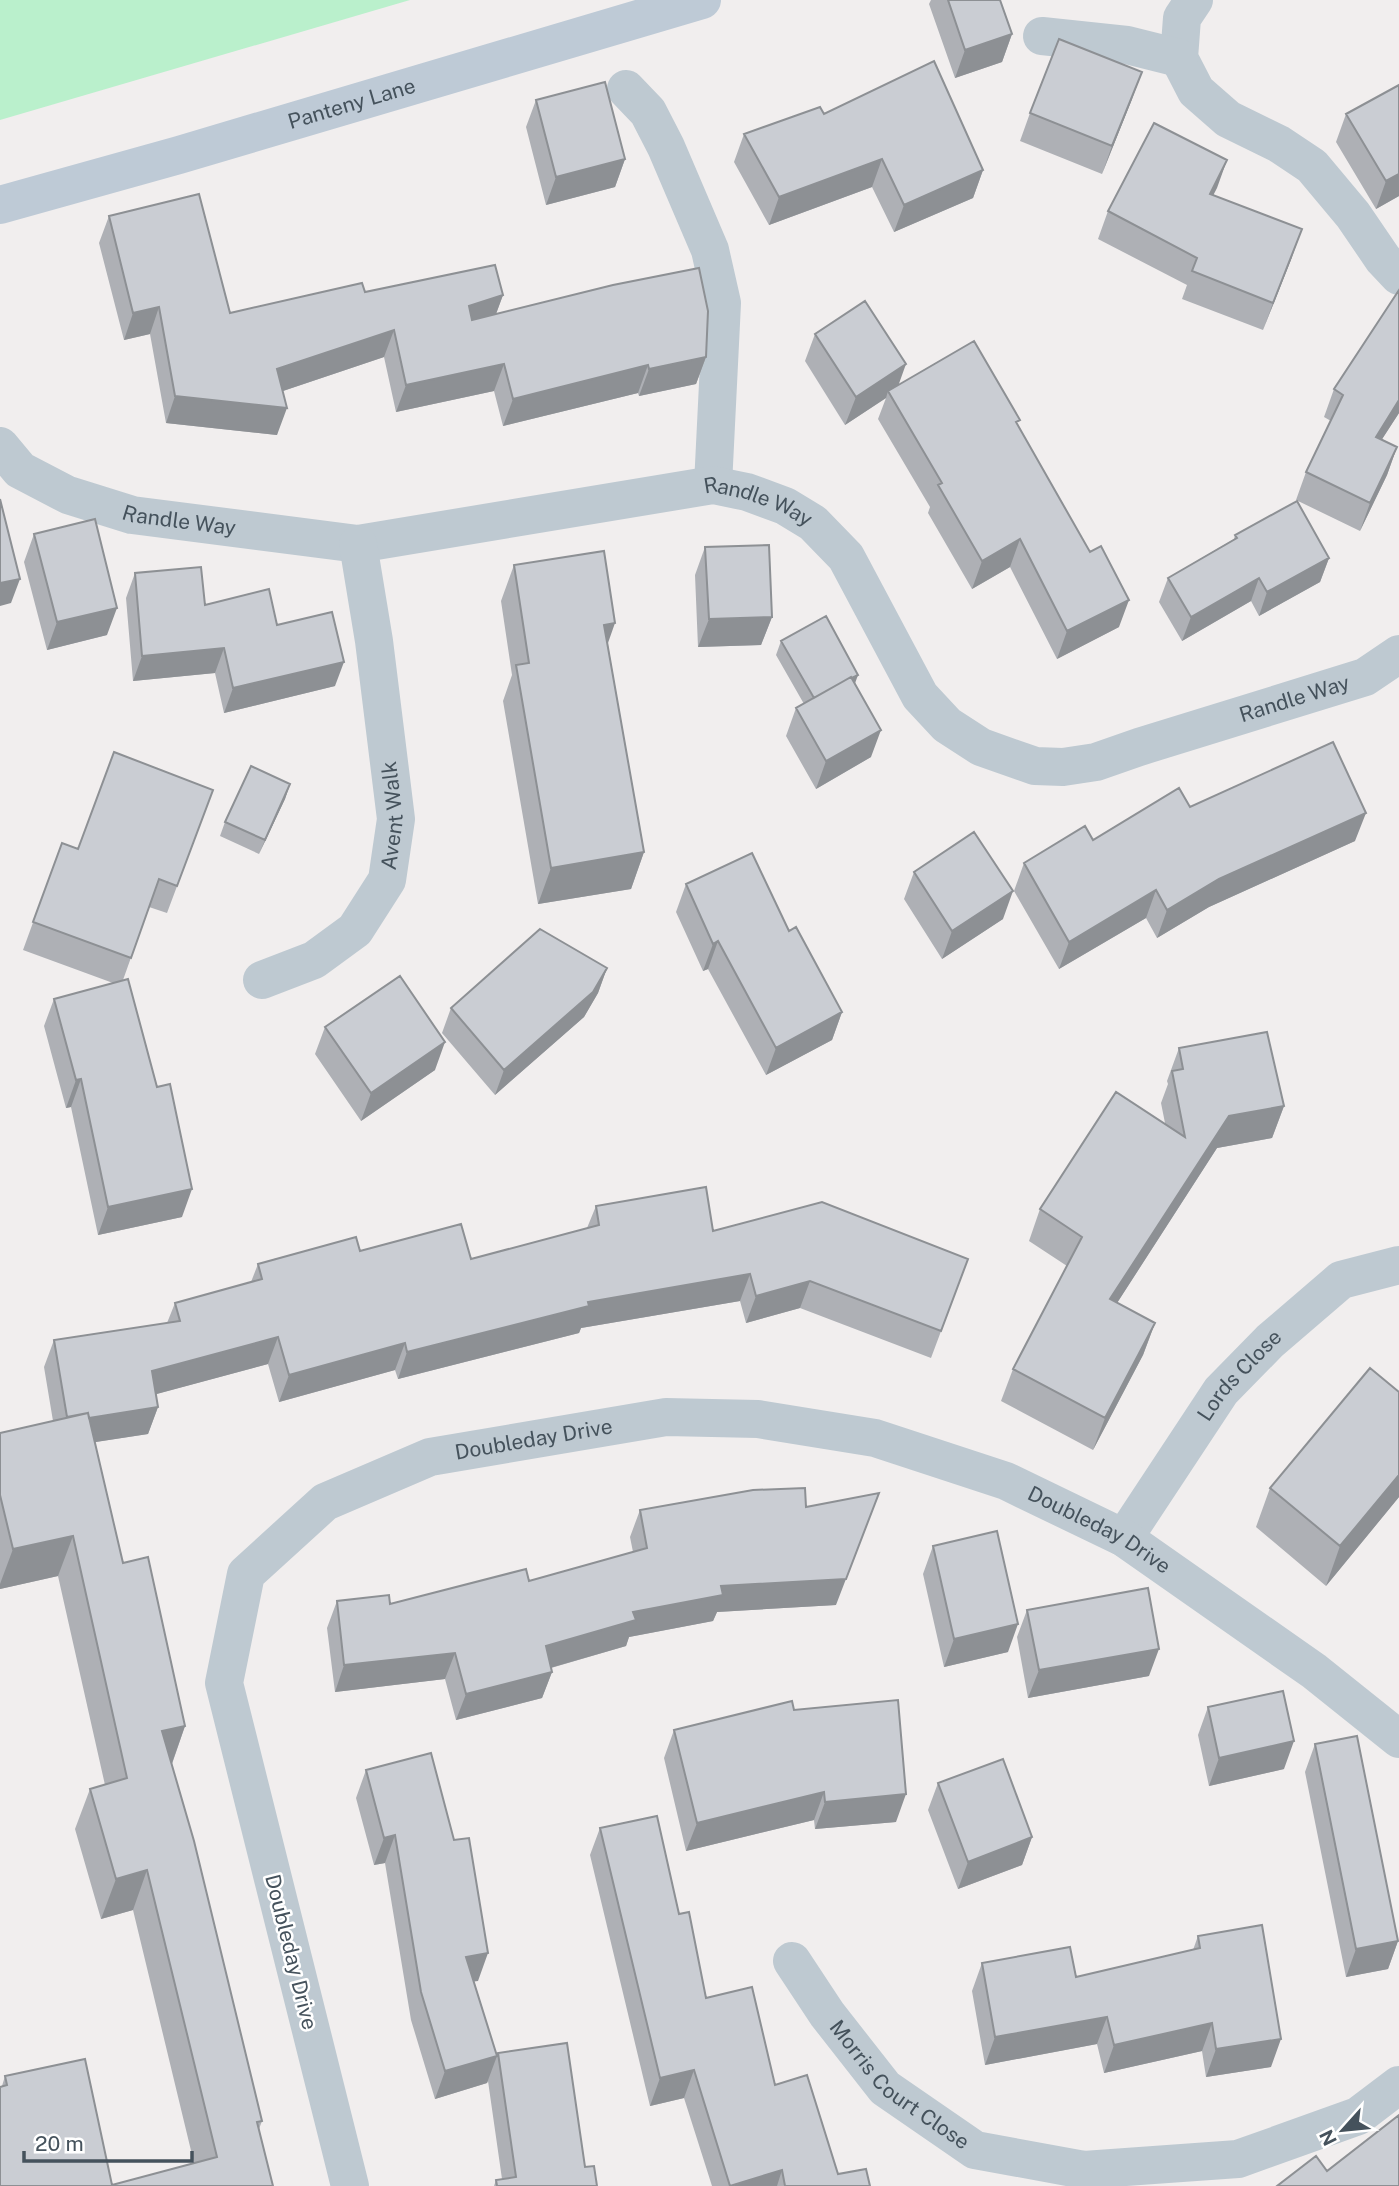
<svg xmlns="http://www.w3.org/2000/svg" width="1399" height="2186" viewBox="0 0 1399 2186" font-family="'Public Sans',sans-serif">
<rect width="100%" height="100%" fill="#f1eeee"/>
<path fill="#baf0cc" d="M0 0H410L0 120Z"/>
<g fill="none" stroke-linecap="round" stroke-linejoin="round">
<g stroke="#bec9d1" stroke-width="38">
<path d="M1194 0 1182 18 1179 58 1196 91 1228 119 1279 144 1312 166 1353 215 1383 259 1399 276"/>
<path d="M1042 36 1127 45 1179 58"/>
<path d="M626 89 648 112 666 147 710 250 722 303 713 485"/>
<path id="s1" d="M0 446 20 470 68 495 132 515 358 544 713 485 747 492 785 506 813 523 846 557 920 696 947 725 981 747 1035 766 1063 767 1096 762 1139 747 1365 677 1399 654"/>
<path id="s2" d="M262 980 314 960 355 930 387 880 396 819 374 641 358 544"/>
<path id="s3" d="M1124 1538 1221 1391 1270 1341 1341 1280 1399 1265"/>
<path id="s4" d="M792 1961 827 2014 885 2088 975 2150 1084 2170 1238 2159 1358 2116 1399 2085"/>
<path id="s5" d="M350 2186 224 1683 246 1574 325 1502 430 1457 666 1417 758 1419 875 1438 1006 1481 1124 1538 1314 1671 1399 1739"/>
</g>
<path stroke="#becad6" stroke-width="38" id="s6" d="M0 205 179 155 702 0"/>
</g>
<path fill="#aeb0b5" d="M931 0H1000L1012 34 1002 62 955 78 929 4Z
M1399 85V196L1376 209 1336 142 1346 114Z
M1132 99 1102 174 1020 141 1030 113Z
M536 100 625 159 615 187 546 205 526 127Z
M824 114 983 170 973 198 894 232 872 187 769 225 734 162 744 134Z
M1227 160 1213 195 1292 257 1263 330 1182 299 1187 285 1098 239 1108 211Z
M109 216 230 313 365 292 503 295 496 314 706 357 696 384 639 396 638 393 503 426 494 391 396 412 384 357 283 391 277 435 166 423 150 334 124 340 99 243Z
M1399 290V413L1382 439 1397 447 1387 475 1360 531 1296 500 1306 472 1331 421 1324 417 1334 389Z
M815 334 898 386 1018 426 1119 627 1057 659 1010 567 972 589 928 513 930 507 878 419 886 398 845 425 805 361Z
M34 534 107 635 47 650 24 562Z
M1235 535 1329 558 1320 582 1259 616 1251 601 1182 641 1159 602 1168 578 1234 539Z
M705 547 772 617 761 645 698 647 695 575Z
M514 565 608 645 644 852 631 889 538 904 503 701 512 675 501 601Z
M135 573 205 605 277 625 335 686 224 713 215 673 133 681 126 598Z
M781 641 855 684 871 757 816 789 786 736 796 708 804 704 776 655Z
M290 784 285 799 259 854 220 836 225 822Z
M213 790 167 913 149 907 123 980 182 1217 98 1235 71 1107 66 1108 44 1026 54 999 113 983 23 950 62 843 78 849Z
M1190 807 1355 841 1209 907 1157 938 1146 918 1059 969 1014 891 1024 863Z
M914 872 1003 919 942 959 904 899Z
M686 884 789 931 842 1012 832 1040 766 1075 708 969 703 971 676 912Z
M607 968 598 993 584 1017 495 1095 442 1033 451 1008Z
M325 1027 435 1070 361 1121 315 1054Z
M1179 1048 1284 1106 1272 1138 1217 1148 1117 1303 1155 1323 1143 1355 1093 1450 1001 1401 1013 1369 1067 1266 1029 1241 1040 1209 1165 1123 1161 1103 1168 1084 1167 1081Z
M596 1206 713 1231 968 1259 931 1358 800 1308 746 1323 740 1301 581 1328 579 1333 398 1379 395 1370 279 1402 268 1364 156 1394 158 1407 148 1434 95 1442 123 1563 185 1726 172 1764 262 2121 259 2129 273 2186H0L2 2086 5 2076 112 2185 194 2163 133 1910 101 1919 75 1829 90 1789 105 1785 58 1576 0 1589V1433L53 1421 44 1367 54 1340 167 1323 175 1303 251 1282 258 1264 360 1251 471 1259 587 1228Z
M1399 1392V1497L1326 1586 1256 1527 1270 1488Z
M806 1507 836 1605 717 1612 713 1621 629 1637 626 1646 551 1668 552 1672 542 1698 456 1720 445 1679 335 1692 327 1628 337 1601 390 1604 529 1581 633 1552 630 1537 640 1510Z
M933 1546 1008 1652 944 1667 923 1574Z
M1027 1610 1149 1676 1028 1698 1017 1637Z
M1208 1707 1284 1769 1209 1786 1198 1735Z
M794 1710 896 1822 815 1829 814 1820 686 1851 664 1758 674 1730Z
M1315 1744 1398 1941 1388 1969 1346 1977 1305 1772Z
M366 1770 478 1981H474L497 2056 498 2053 585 2167 597 2186H494L496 2180 502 2179 488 2081 487 2083 435 2099 411 2020 385 1863 374 1865 356 1798Z
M938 1783 1032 1837 1022 1865 958 1889 928 1810Z
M600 1828 679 1914 706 1998 775 2085 838 2174 870 2186H712L684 2098 650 2106 590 1855Z
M1198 1936 1271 2067 1206 2077 1202 2051 1104 2073 1097 2044 985 2065 972 1991 982 1963 1076 1977 1193 1950Z"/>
<path fill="#8d9094" d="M1012 34 1002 62 955 78 965 50Z
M1142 72 1132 99 1102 174 1112 146Z
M625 159 615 187 546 205 556 177Z
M882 159 872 187 769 225 779 197Z
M1227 160 1217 188 1200 221 1210 194Z
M983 170 973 198 894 232 904 205Z
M1399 174V196L1376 209 1386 181Z
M1302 229 1292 257 1263 330 1273 303Z
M503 295 493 322 459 333 469 306Z
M159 307 150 334 124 340 133 313Z
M394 330 384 357 268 396 277 369Z
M706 357 696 384 639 396 649 369Z
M504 364 494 391 396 412 406 385Z
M906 364 896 392 888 391 886 398 845 425 856 397Z
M648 365 638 393 503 426 513 399Z
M175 396 287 408 277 435 166 423Z
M1399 400V413L1366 464 1376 437Z
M1397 447 1387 475 1360 531 1370 503Z
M1020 539 1010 567 972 589 982 561Z
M1329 558 1320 582 1259 616 1267 592Z
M1259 578 1251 601 1182 641 1191 617Z
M20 579 11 603 0 606V583Z
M1129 600 1119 627 1057 659 1067 631Z
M117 608 107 635 47 650 57 622Z
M772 617 761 645 698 647 709 619Z
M615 623 602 660 604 625Z
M224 648 215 673 133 681 142 656Z
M344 662 335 686 224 713 233 688Z
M858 675 853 689 814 699Z
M881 730 871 757 816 789 826 761Z
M290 784 285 799 259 854 265 840Z
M1366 813 1355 841 1209 907 1157 938 1167 910 1219 879Z
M644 852 631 889 538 904 551 868Z
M1156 890 1146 918 1059 969 1069 942Z
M1013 891 1003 919 942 959 952 931Z
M718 941 708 969 703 971 713 944Z
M607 968 598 993 584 1017 495 1095 504 1070Z
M842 1012 832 1040 766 1075 776 1048Z
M445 1042 435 1070 361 1121 371 1093Z
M81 1079 71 1107 66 1108 76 1080Z
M1284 1106 1272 1138 1217 1148 1099 1331 1110 1299 1229 1116Z
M192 1189 182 1217 98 1235 108 1207Z
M750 1274 740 1301 581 1328 579 1333 398 1379 407 1352 588 1302Z
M810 1281 800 1308 746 1323 756 1296Z
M1155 1323 1143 1355 1093 1450 1105 1418Z
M278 1337 268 1364 142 1398 152 1371Z
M405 1343 395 1370 279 1402 289 1375Z
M158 1407 148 1434 57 1448 67 1421Z
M1399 1475V1497L1326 1586 1340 1546Z
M879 1493 836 1605 717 1612 713 1621 629 1637 626 1646 536 1672 546 1646 633 1612 721 1586Z
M73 1536 58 1576 0 1589V1584L13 1549Z
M1018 1624 1008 1652 944 1667 954 1639Z
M1159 1649 1149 1676 1028 1698 1039 1670Z
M455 1653 445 1679 335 1692 344 1665Z
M552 1672 542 1698 456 1720 466 1694Z
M185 1726 171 1766 162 1731Z
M1294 1741 1284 1769 1209 1786 1219 1758Z
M824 1792 814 1820 686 1851 697 1823Z
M906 1794 896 1822 815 1829 825 1802Z
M395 1835 385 1863 374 1865 384 1838Z
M1032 1837 1022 1865 958 1889 968 1862Z
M147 1870 133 1910 101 1919 116 1879Z
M1398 1941 1388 1969 1346 1977 1356 1949Z
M488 1953 478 1981 456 1984 466 1957Z
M1107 2017 1097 2044 985 2065 995 2037Z
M1212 2023 1202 2051 1104 2073 1114 2045Z
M1281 2039 1271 2067 1206 2077 1216 2049Z
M497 2056 487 2083 435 2099 445 2071Z
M694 2070 684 2098 650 2106 660 2078Z
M782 2170 777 2186H732Z"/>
<path fill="#cacdd3" stroke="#8d9094" stroke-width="2" d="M948 0H1000L1012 34 965 50Z
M1059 39 1142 72 1112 146 1030 113Z
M934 61 983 170 904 205 882 159 779 197 744 134 820 107 824 114Z
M605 82 625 159 556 177 536 100Z
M1399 85V174L1386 181 1346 114Z
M1154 123 1227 160 1210 194 1302 229 1273 303 1192 271 1197 258 1108 211Z
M199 194 230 313 362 283 365 292 495 265 503 295 469 306 472 320 613 285 699 268 708 311 706 357 649 369 648 365 513 399 504 364 406 385 394 330 277 369 287 408 175 396 159 307 133 313 109 216Z
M1399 290V400L1376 437 1397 447 1370 503 1306 472 1343 395 1334 389Z
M865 301 906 364 856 397 815 334Z
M974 341 1020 420 1016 422 1090 552 1101 546 1129 600 1067 631 1020 539 982 561 938 485 942 483 888 391Z
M0 499 20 579 0 583Z
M1297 501 1329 558 1267 592 1259 578 1191 617 1168 578 1237 538 1235 535Z
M95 519 117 608 57 622 34 534Z
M769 545 772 617 709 619 705 547Z
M604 551 615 623 604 625 644 852 551 868 516 665 529 663 514 565Z
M201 567 205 605 269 589 277 625 332 612 344 662 233 688 224 648 142 656 135 573Z
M826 616 858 675 852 678 851 677 814 698 781 641Z
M851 677 881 730 826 761 796 708Z
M1333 742 1366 813 1219 879 1167 910 1156 890 1069 942 1024 863 1085 826 1093 840 1179 788 1190 807Z
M114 752 213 790 177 886 159 879 131 958 33 922 62 843 78 849Z
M251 766 290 784 265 840 225 822Z
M974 832 1013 891 952 931 914 872Z
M752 853 789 931 796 927 842 1012 776 1048 718 941 713 944 686 884Z
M540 929 607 968 593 992 504 1070 451 1008Z
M400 976 445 1042 371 1093 325 1027Z
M128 979 157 1087 170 1084 192 1189 108 1207 81 1079 76 1080 54 999Z
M1267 1032 1284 1106 1229 1116 1110 1299 1155 1323 1105 1418 1013 1369 1082 1237 1040 1209 1116 1092 1185 1137 1172 1071 1183 1069 1179 1048Z
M706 1187 713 1231 822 1202 968 1259 941 1331 810 1281 756 1296 750 1274 588 1302 589 1306 407 1352 405 1343 289 1375 278 1337 152 1371 158 1407 89 1418 88 1413 67 1417 54 1340 180 1321 175 1303 262 1279 258 1264 356 1237 360 1251 461 1224 471 1259 599 1225 596 1206Z
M1370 1368 1399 1392V1475L1340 1546 1270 1488Z
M88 1413 123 1563 148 1557 185 1726 162 1731 194 1841 262 2121 257 2122 273 2186H0V2087L7 2085 5 2076 85 2059 112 2185 217 2157 147 1870 116 1879 90 1789 127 1778 73 1536 13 1549 0 1495V1433Z
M805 1488 806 1507 879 1493 846 1579 721 1586 723 1595 633 1612 636 1620 546 1646 552 1672 466 1694 455 1653 344 1665 337 1601 389 1595 390 1604 526 1569 529 1581 647 1548 640 1510 753 1490Z
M997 1531 1018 1624 954 1639 933 1546Z
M1148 1588 1159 1649 1039 1670 1027 1610Z
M1283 1691 1294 1741 1219 1758 1208 1707Z
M898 1700 906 1794 825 1802 824 1792 697 1823 674 1730 792 1701 794 1710Z
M1357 1736 1398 1941 1356 1949 1315 1744Z
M431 1753 454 1840 469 1838 488 1953 466 1957 497 2056 445 2071 421 1992 395 1835 384 1838 366 1770Z
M1003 1759 1032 1837 968 1862 938 1783Z
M657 1816 679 1914 689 1912 706 1998 752 1987 775 2085 807 2075 838 2174 866 2169 870 2186H785L782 2170 730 2186 694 2070 660 2078 600 1828Z
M1262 1925 1281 2039 1216 2049 1212 2023 1114 2045 1107 2017 995 2037 982 1963 1070 1947 1076 1977 1200 1948 1198 1936Z
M567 2043 585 2167 594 2166 597 2186H497L496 2180 516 2177 498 2053Z
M1399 2115V2186H1277L1316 2156 1327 2171Z"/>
<g text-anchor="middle" stroke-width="5" stroke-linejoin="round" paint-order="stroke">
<g font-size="21" fill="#45525c" stroke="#fff">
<text dy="7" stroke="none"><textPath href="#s6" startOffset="366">Panteny Lane</textPath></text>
<text dy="7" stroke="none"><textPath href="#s1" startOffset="788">Randle Way</textPath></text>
<text dy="7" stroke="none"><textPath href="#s1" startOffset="200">Randle Way</textPath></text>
<text dy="7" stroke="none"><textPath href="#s1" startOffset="1460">Randle Way</textPath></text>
<text dy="7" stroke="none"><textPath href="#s2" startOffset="231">Avent Walk</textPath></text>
<text dy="7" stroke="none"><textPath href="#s3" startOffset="200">Lords Close</textPath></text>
<text dy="7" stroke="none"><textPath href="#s5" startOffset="956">Doubleday Drive</textPath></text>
<text dy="7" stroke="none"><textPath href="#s5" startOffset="1544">Doubleday Drive</textPath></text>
<text transform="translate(291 1952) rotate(76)" y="7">Doubleday Drive</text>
<text dy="7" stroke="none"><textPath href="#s4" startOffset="166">Morris Court Close</textPath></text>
</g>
</g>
<g transform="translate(1343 2130) rotate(243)" stroke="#ffffff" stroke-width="5" paint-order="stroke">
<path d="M0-5L12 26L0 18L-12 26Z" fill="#45525c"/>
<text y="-10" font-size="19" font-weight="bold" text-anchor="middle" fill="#45525c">N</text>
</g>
<path d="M24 2151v10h168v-10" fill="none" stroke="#45525c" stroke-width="3.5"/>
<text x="35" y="2151" font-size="21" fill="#45525c" stroke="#ffffff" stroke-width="5" paint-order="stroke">20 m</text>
</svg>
